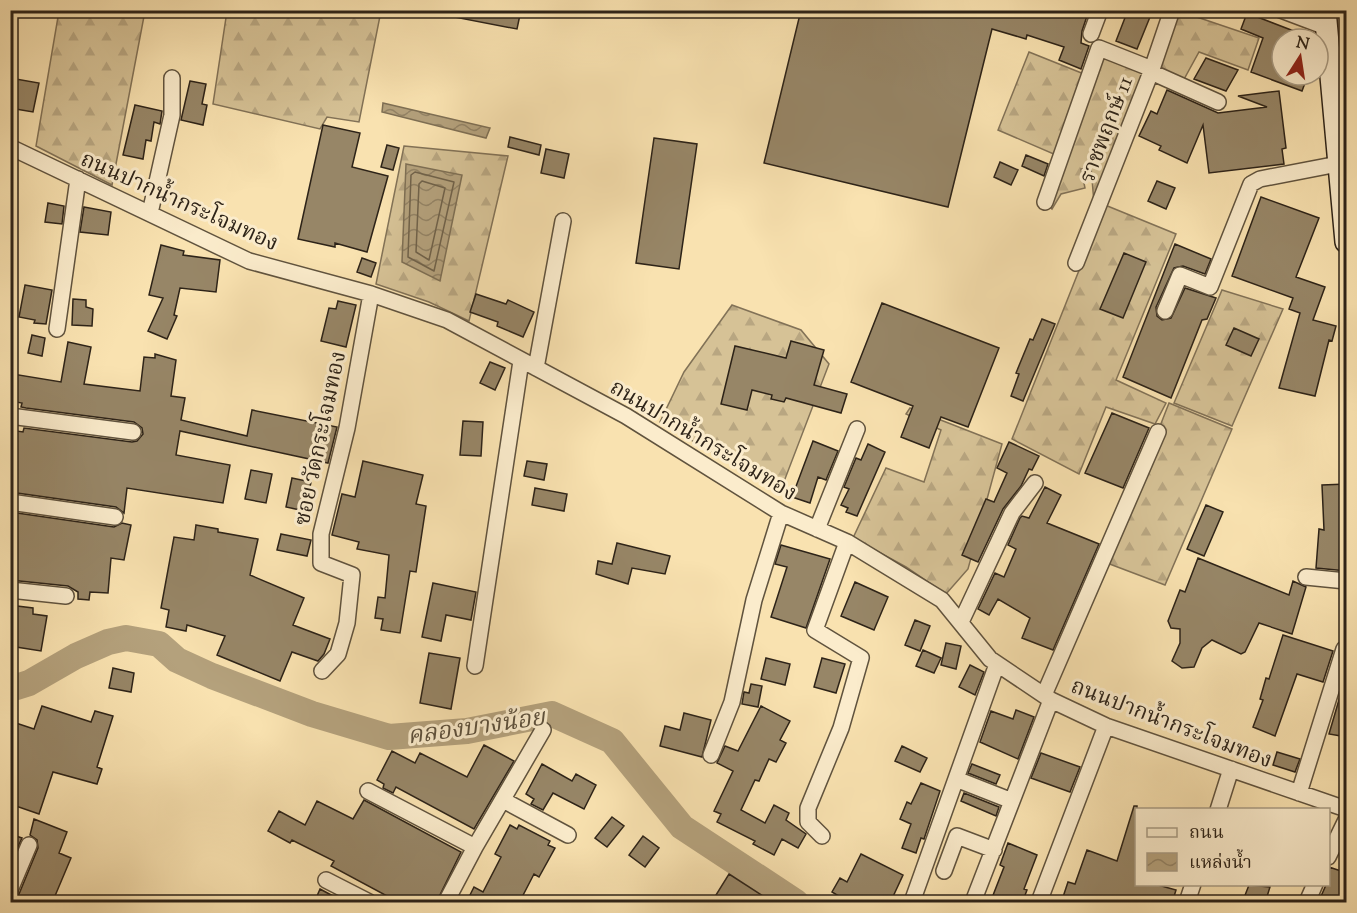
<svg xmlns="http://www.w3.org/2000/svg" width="1357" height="913" viewBox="0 0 1357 913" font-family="'Sorts Mill Goudy','Noto Serif Thai',serif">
<defs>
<pattern id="forest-firs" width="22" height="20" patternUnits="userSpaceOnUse" patternTransform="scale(1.5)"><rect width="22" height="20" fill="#d6c296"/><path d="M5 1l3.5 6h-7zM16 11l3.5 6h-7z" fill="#b8a681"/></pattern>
<pattern id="water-waves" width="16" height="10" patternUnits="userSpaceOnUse" patternTransform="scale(1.5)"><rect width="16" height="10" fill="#b4a17c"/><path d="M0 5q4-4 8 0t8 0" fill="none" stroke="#938365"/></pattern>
</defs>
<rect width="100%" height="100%" fill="#f9e2b0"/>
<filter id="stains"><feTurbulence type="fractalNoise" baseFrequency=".00333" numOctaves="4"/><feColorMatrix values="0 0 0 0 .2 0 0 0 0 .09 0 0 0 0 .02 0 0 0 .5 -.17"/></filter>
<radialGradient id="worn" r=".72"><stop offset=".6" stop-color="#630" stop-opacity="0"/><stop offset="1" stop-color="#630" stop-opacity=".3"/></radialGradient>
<path fill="url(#forest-firs)" stroke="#827257" stroke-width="1.5" d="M59 11H145L112 185 36 146Z
M227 11H381L359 122 327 117 320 129 213 104Z
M1179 11 1259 38 1248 70 1199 52 1183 81 1159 69Z
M1029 52 1084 74 1056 155 998 130Z
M1101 56 1145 71 1094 203 1091 167 1081 169 1085 188 1061 194 1052 209 1045 202Z
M404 146 508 156 469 321 429 302 376 284Z
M1105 205 1176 234 1116 380 1166 403 1155 424 1106 407 1079 474 1012 439Z
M1222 290 1283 309 1232 426 1174 403Z
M732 305 801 330 829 364 780 492 660 422 684 372Z
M1169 403 1232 429 1165 585 1107 563Z
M910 408 1002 444 968 569 946 594 906 567 853 538 886 468 924 482 941 430 906 414Z"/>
<path fill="url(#water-waves)" stroke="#7e6f54" stroke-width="1.5" d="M383 103 490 128 486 138 382 112Z
M406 164 462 175 440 281 402 262Z"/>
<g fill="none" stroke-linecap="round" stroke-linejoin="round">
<path stroke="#70624a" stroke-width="1.5" d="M415 172 454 182 434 271 408 257 411 175Z
M422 181 445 188 429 260 416 252 419 184Z"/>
<path stroke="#b4a17c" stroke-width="26" d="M10 689 29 683 76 656 108 642 126 638 159 644 177 660 212 676 312 714 389 737 467 731 552 714 612 741 682 827 796 902"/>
</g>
<path fill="#978667" stroke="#2d2318" stroke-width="1.5" d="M449 10H521L517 29 449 16Z
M801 10H1089L1082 31 1081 43 1089 46 1081 69 1059 60 1064 47 1027 35 1026 39 992 29 948 207 764 163Z
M1128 10 1150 17 1137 49 1116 41Z
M1247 13 1312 38 1282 39V75H1308L1302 91 1251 72 1263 38 1241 29Z
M1206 58 1238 70 1226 91 1194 79Z
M10 78 39 83 33 112 10 108Z
M190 81 206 84 202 104 207 105 203 125 181 120Z
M1167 90 1218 113 1267 107 1238 96 1279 91 1286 148 1282 149 1284 164 1209 173 1203 125 1187 163 1159 150 1161 146 1139 136 1151 111 1157 114Z
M135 105 162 111 160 124 154 122 151 141 146 140 143 159 123 155Z
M323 125 360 133 352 167 388 176 367 252 335 243V247L298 239Z
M510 137 541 145 539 155 508 147Z
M654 138 697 144 679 269 636 263Z
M387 145 399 148 393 170 381 167Z
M546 149 569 154 564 178 541 173Z
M1026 155 1048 164 1044 176 1022 166Z
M1000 162 1018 170 1011 185 994 177Z
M1157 181 1175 188 1166 209 1148 201Z
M1261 197 1319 218 1296 277 1325 287 1313 320 1336 326 1332 341 1329 340 1315 396 1279 388 1300 313 1289 309 1293 298 1232 276Z
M48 203 64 206 62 224 45 222Z
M84 207 111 212 108 235 80 232Z
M1175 244 1211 259 1205 274 1183 266 1174 268 1156 307 1157 316 1162 320 1171 318 1185 288 1216 298 1207 319 1202 320 1171 398 1123 377Z
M161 245 184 251 183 255 220 260 216 292 180 288 174 315 177 316 167 339 148 331 163 298 149 295Z
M1124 253 1146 262 1123 318 1100 309Z
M362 258 376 263 371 277 357 272Z
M25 285 52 290 46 324 34 323 35 320 19 317Z
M476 294 506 304 508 300 534 312 523 337 497 326 498 322 470 312Z
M73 299 86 300V307L93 309 92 326 72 325Z
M338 301 356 305 346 347 321 341 329 308 336 309Z
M882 303 999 348 968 427 941 417 929 448 901 437 913 406 851 382Z
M1042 319 1055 324 1023 401 1011 396 1019 374 1016 373 1030 339 1033 340Z
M1234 328 1259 339 1251 356 1226 345Z
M32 335 45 338 42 356 28 353Z
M791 341 824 350 814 385 847 394 841 413 786 398 784 402 771 399 772 395 752 390 747 410 721 404 735 346 786 358Z
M68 342 91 347 84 384 140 391 144 357 155 358V354L176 360 171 396 185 398 181 420 247 436 252 410 337 427 328 463 180 431 176 455 230 465 223 503 127 488 124 513 116 507 10 492V430L23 432 24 428 132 442 137 441 143 434 142 428 134 422 26 408 21 407 22 403 10 401 13 374 61 382Z
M490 362 505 368 495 390 480 383Z
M1112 413 1149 428 1123 488 1085 473Z
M463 421 483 422 481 456 460 455Z
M813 441 838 451 826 480 818 477 810 503 792 497Z
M1009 442 1039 456 1032 470 1029 469 1021 486 1003 509 978 562 962 555 986 499 994 502 1007 473 997 468Z
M868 444 885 452 857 516 846 512 848 508 841 505 849 489 844 487 856 458 861 460Z
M363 461 423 475 416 504 426 506 416 572 410 571 400 633 381 630 383 619 375 618 378 597 385 598 389 555 357 549 359 542 332 535 342 494 355 497Z
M527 461 547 464 544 480 524 476Z
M251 470 272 474 266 503 245 499Z
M292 478 311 482 305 511 286 507Z
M1347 484V571L1316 568 1319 529 1324 530 1322 485Z
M1045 487 1061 495 1047 523 1099 544 1053 650 1022 638 1030 618 998 599 989 615 978 609 995 573 1004 577 1016 549 1008 545 1020 518 1022 516 1029 518Z
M535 488 567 494 564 511 532 505Z
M1206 505 1223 512 1204 556 1187 549Z
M10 512 114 527 122 523 131 525 124 560 111 558 108 593 90 592 89 600 78 599V592L68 586 10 580Z
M196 525 218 529V532L258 539 250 575 304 598 293 625 330 639 324 654 318 661 292 652 280 681 217 655 225 636 187 625 186 631 166 627 169 610 161 608 174 537 194 540Z
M281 534 311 540 307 556 277 550Z
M617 543 670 556 665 574 632 568 628 584 596 574 598 561 612 564Z
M781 545 830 559 806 628 771 617 787 567 775 564Z
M1198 558 1289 595 1293 581 1306 587 1292 634 1259 623 1245 652 1241 654 1212 640 1202 648 1194 667 1182 668 1172 661 1180 643V629L1171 628 1168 621 1180 590 1185 592Z
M855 582 888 597 874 630 841 616Z
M433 583 476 592 471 620 446 615 441 641 422 637Z
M17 606 33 608V614L47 616 41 651 10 646V608L17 609Z
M915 620 930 626 920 651 905 645Z
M1283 635 1333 651 1323 682 1297 674 1275 736 1253 727 1263 700 1260 699 1266 678 1269 679Z
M946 643 961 646 956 669 941 665Z
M923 650 941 658 934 673 916 666Z
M429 653 460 658 451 709 420 703Z
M766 658 790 664 785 685 761 679Z
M822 658 845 664 836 693 814 687Z
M970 665 984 672 975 695 959 687Z
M113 668 134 673 131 692 109 688Z
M751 684 762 686 758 707 742 704 744 692 749 693Z
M1341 693H1347V737L1329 734Z
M42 706 91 722 95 711 113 716 97 767 102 769 97 784 53 772 39 814 10 804V721L34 729Z
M761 706 790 721 780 740 786 743 776 762 769 759 759 781 755 780 741 810 765 823 774 805 789 813 786 820 806 834 798 848 782 839 774 855 753 844 755 841 717 822 721 814 714 811 733 771 717 763 725 746 738 751Z
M1016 710 1034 717 1018 759 980 742 991 711 1013 719Z
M684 713 711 720 702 757 660 746 665 726 680 730Z
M484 745 514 761 474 829 396 787 393 793 383 788 384 784 377 780 392 751 415 763 420 753 467 777Z
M902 746 927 758 920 772 895 761Z
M1277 752 1300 759 1295 772 1273 765Z
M1041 753 1080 767 1070 792 1031 778Z
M542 764 572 781 576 774 596 785 584 809 553 793 543 810 531 804 534 799 526 794Z
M972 764 1000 775 996 784 968 773Z
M921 783 940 791 924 839 921 838 916 853 902 848 911 824 900 819 907 802 911 804Z
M964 793 999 807 996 816 961 801Z
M364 800 461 852 436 903H400L331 866 334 861 292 840 290 843 268 831 279 811 305 825 317 801 353 819Z
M1134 806H1137V885H1158L1176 890 1172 903H1061L1068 882 1075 884 1087 850 1117 861Z
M612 817 624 826 607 847 595 838Z
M34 819 67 832 59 853 71 858 52 903H10L19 894 38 848 37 840 30 835Z
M510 825 517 829 519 825 550 841 548 845 555 848 539 877 534 874 519 903H466L474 887 483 892 501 857 495 854Z
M10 834 22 838 10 864Z
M643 836 659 848 645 867 629 855Z
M1008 843 1037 855 1024 889 1027 890 1022 903H990L1004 867 1000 865Z
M861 854 903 875 890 903H850L832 892 840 878 847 882Z
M1329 867 1347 873V903H1318L1326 885H1329Z
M729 874 774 903H711Z
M1249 885 1270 887 1265 903H1242Z
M320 889 346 903H314Z"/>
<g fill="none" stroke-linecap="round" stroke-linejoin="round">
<g stroke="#60533e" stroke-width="18">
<path id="street" d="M1281 10 1326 27
M1091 34 1100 10
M1151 72 1218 102
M10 147 249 261 371 294 447 320 626 416 781 513 847 542 942 600 990 659 1051 700 1106 726 1346 809
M1045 202 1099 48 1152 69
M150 213 172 115V78
M1076 263 1151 72 1172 10
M1165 311 1180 275 1210 287 1251 184 1260 179 1338 164
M57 329 78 179
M536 368 563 221
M10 416 133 432
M10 502 115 517
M817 529 857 429
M1306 577 1346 581
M10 590 66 596
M961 622 1012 513 1035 483
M475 666 521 361
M322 671 338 654 347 623 352 575 321 563V534L347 428 371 294
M1044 695 1158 432
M711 755 732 702 754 600 781 513
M956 779 1012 801
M368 791 475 847
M1299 793 1344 649
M503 800 568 835
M1218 810 1231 769
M822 836 808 822V808L841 728 861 658 815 630 847 542
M1328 857 1346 820
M944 871 957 836 994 850
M326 880 369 902
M10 890 29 845
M446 902 475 847 543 730
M912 902 997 664
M973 902 1051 700
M1039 902 1106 726
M1187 902 1193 884
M1307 902 1315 884"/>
</g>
<g stroke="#2d2318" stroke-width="24">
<path id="secondary" d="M1325 10 1346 242"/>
</g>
<use href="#street" stroke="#fbeccc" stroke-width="15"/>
<use href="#secondary" stroke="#fbeccc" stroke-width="21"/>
</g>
<g text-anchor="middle" stroke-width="6" stroke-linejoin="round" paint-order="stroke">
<g font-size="22" fill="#2d2318" stroke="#fbeccc">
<text transform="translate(1105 129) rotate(-69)" y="8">ราชพฤกษ์ 11</text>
<text transform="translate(180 200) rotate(24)" y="8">ถนนปากน้ำกระโจมทอง</text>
<text transform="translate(319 438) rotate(-78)" y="8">ซอย วัดกระโจมทอง</text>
<text transform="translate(704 439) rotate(31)" y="8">ถนนปากน้ำกระโจมทอง</text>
<text transform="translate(1172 722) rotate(21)" y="8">ถนนปากน้ำกระโจมทอง</text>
</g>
<g font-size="24" font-style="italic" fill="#5c4f3b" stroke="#fbeccc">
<text transform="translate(476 726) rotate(-8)" y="8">คลองบางน้อย</text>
</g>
</g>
<rect width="1357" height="913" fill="none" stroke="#f9e2b0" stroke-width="36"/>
<rect x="12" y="12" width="1333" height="889" fill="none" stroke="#2d2318" stroke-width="3"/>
<rect x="18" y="18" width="1321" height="877" fill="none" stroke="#2d2318" stroke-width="1.5"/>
<rect x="1135" y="808" width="195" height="78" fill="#fbeccc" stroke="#a99c84" stroke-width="1.5"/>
<rect x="1147" y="828" width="30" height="9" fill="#fbeccc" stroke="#a99c84" stroke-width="1.5"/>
<text x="1189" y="838" font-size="18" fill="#2d2318">ถนน</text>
<rect x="1147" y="853" width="30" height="18" fill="url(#water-waves)" stroke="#a99c84" stroke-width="1.5"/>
<text x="1189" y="868" font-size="18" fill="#2d2318">แหล่งน้ำ</text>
<g transform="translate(1300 57) rotate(12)"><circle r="28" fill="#fbeccc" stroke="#a99c84" stroke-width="1.5"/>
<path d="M0-4.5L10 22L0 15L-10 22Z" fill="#8f2418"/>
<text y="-9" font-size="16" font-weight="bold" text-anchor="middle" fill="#2d2318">N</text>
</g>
<rect width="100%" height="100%" filter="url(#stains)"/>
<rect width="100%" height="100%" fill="url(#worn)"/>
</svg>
